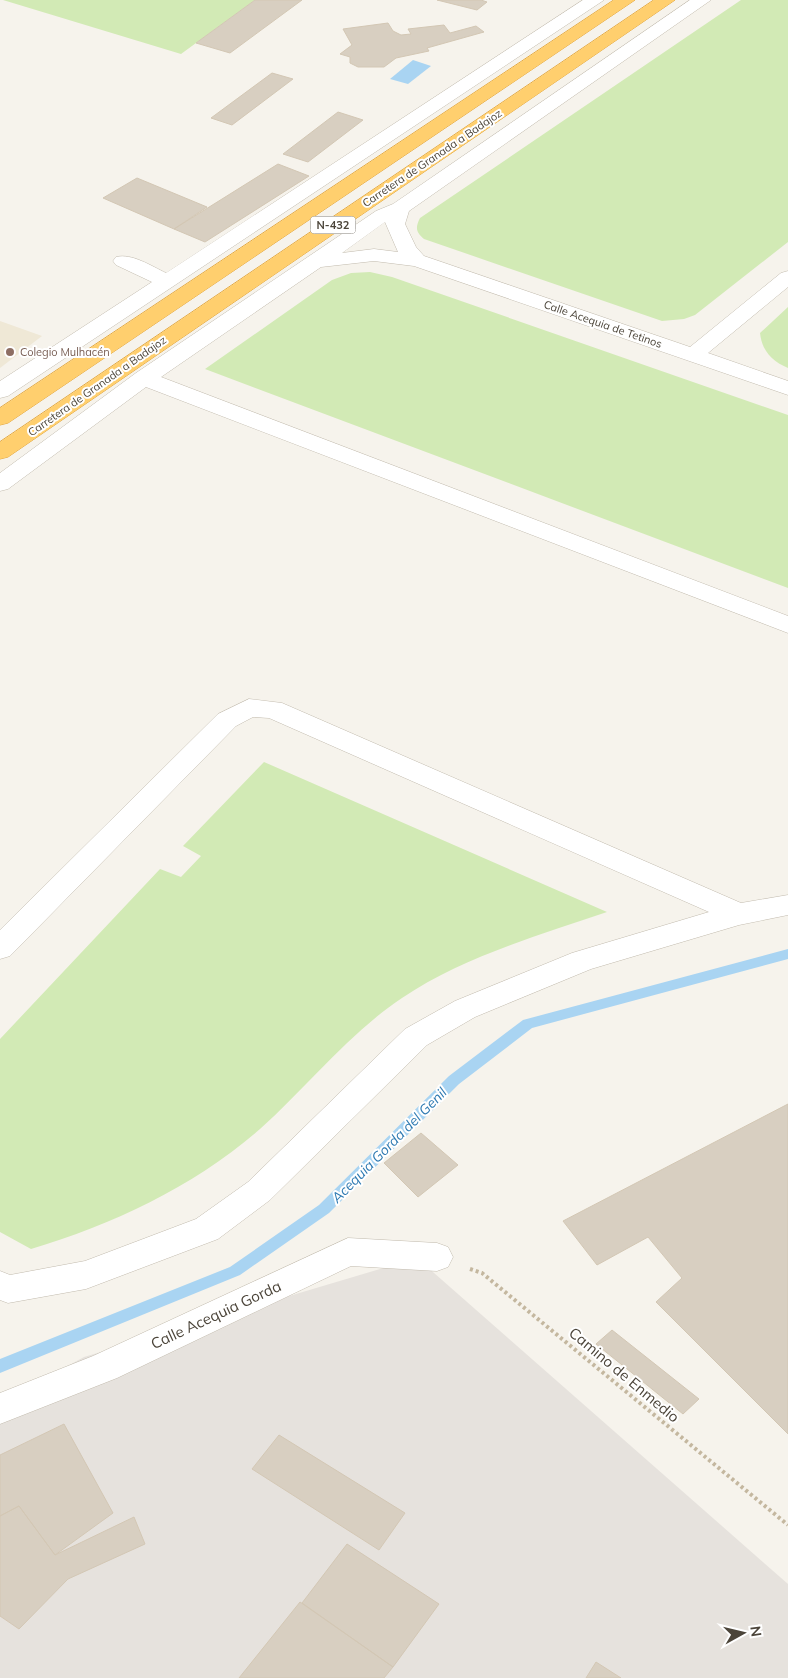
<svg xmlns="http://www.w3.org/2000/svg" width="788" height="1678" viewBox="0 0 788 1678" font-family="Mulish,sans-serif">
<rect width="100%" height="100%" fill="#f6f3ec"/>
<path fill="#e6e2dd" d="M417 1258 788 1584V1678H0V1403L84 1357Z"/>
<path fill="#efe8d6" d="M0 321 42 336 0 368Z"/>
<path fill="#d2eab5" d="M3 0H255L181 54Z
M741 0H788V242L695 315 684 319 662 321 424 239C416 232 415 228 420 218Z
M370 272 392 277 788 415V588L205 369 332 280 351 273Z
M788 307V368C772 361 762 351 760 333Z
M264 762 607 912C537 936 463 957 402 998 348 1034 308 1086 260 1129 195 1186 114 1224 31 1249L0 1232V1039L160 869 181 877 201 856 183 846Z"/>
<path fill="#a9d4f2" d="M413 60 431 66 408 84 390 79Z"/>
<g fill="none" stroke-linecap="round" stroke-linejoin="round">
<path fill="#a9d4f2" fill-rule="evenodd" d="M788 949V959L532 1028 459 1084 329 1213 240 1275 0 1373V1359L230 1267 319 1205 449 1076 523 1020Z"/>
</g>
<path fill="#d8cfc1" stroke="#d3c7b4" d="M255 0H302L230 53 196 43Z
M437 0H481L487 2 477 10Z
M388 23 393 31 401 35 411 34 408 29 444 25 450 33 476 26 484 32 427 48 429 51 396 58 384 67H358L350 63V57L340 54 352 45 343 29Z
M272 73 293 79 232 125 211 118Z
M338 112 363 120 308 162 283 154Z
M278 164 309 176 205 242 174 229Z
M137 178 207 207 174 229 103 198Z
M788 1104V1434L656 1302 682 1278 648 1237 597 1265 563 1221Z
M421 1133 458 1165 418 1197 384 1163Z
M612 1330 699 1399 683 1414 596 1344Z
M64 1424 113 1513 55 1555 19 1506 0 1516V1455Z
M279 1435 405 1513 379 1550 252 1469Z
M19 1506 55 1555 134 1517 145 1544 68 1579 19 1629 0 1616V1516Z
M347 1544 439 1604 393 1667 302 1603Z
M300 1602 393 1667 384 1678H239Z
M596 1662 621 1678H586Z"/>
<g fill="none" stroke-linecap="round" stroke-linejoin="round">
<g stroke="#c2bbae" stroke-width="1">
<path id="minor" d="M583 0H604L8 396 0 398V381L152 282 116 265 113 261 116 257C132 253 151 266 166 273Z
M690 0H711L409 211 405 224 416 247 424 256 690 347 781 273 788 271V287L708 353 788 381V395L414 266 374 261 321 267 161 377 788 616V633L146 387 8 489 0 491V473L136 373 376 211 393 204ZM385 222 398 252 374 249 342 253Z
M249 699 282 703 741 903 788 895V915L739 925 591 969 475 1017 427 1045 270 1200 218 1239 86 1289 8 1303 0 1300V1271L10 1275 85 1261 196 1219 248 1182 405 1029 455 1001 572 953 709 912 269 718 253 717 236 726 10 956 0 959V930L218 714Z
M348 1238 437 1243 448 1247 453 1257 448 1267 437 1271 351 1266 117 1378 0 1424V1393L93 1356Z"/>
</g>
<g stroke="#e0a43c" stroke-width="1">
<path id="highway" d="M614 0H635L8 423 0 425V408Z
M654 0H675L8 457 0 459V442Z"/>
</g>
<path stroke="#c4b79f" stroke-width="4" stroke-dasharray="3 3" stroke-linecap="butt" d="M470 1269 482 1273 788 1525"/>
<use href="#minor" fill="#fff" fill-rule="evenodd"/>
<use href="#highway" fill="#ffcf6e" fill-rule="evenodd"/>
</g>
<circle fill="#8d6e63" stroke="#fff" stroke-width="2" cx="10" cy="352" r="5"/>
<g text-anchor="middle" stroke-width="4" stroke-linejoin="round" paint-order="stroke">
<g font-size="11" fill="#4b4439" stroke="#fff">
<text transform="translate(432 158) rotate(-34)" y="4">Carretera de Granada a Badajoz</text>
<text transform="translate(603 324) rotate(19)" y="4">Calle Acequia de Tetinos</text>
<text transform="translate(97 386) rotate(-35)" y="4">Carretera de Granada a Badajoz</text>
</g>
<rect fill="#fff" stroke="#817c74" stroke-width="1" x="310.5" y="216.5" width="45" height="17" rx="4"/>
<g font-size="11" font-weight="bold" fill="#4b4439">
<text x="333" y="229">N-432</text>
</g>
<g font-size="11" fill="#785e54" stroke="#fff" text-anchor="start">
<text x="20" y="356">Colegio Mulhacén</text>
</g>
<g font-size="14" font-style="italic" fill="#2e7ab2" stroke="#fff">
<text transform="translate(389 1145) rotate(-45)" y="5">Acequia Gorda del Genil</text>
</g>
<g font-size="15" fill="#4b4439" stroke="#fff">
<text transform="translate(216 1315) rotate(-25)" y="5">Calle Acequia Gorda</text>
<text transform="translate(624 1375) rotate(40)" y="5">Camino de Enmedio</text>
</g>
</g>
<g transform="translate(743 1633) rotate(82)" stroke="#ffffff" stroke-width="4" paint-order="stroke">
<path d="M0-4L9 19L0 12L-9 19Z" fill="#4b4439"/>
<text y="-8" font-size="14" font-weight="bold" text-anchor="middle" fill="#4b4439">N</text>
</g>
</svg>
